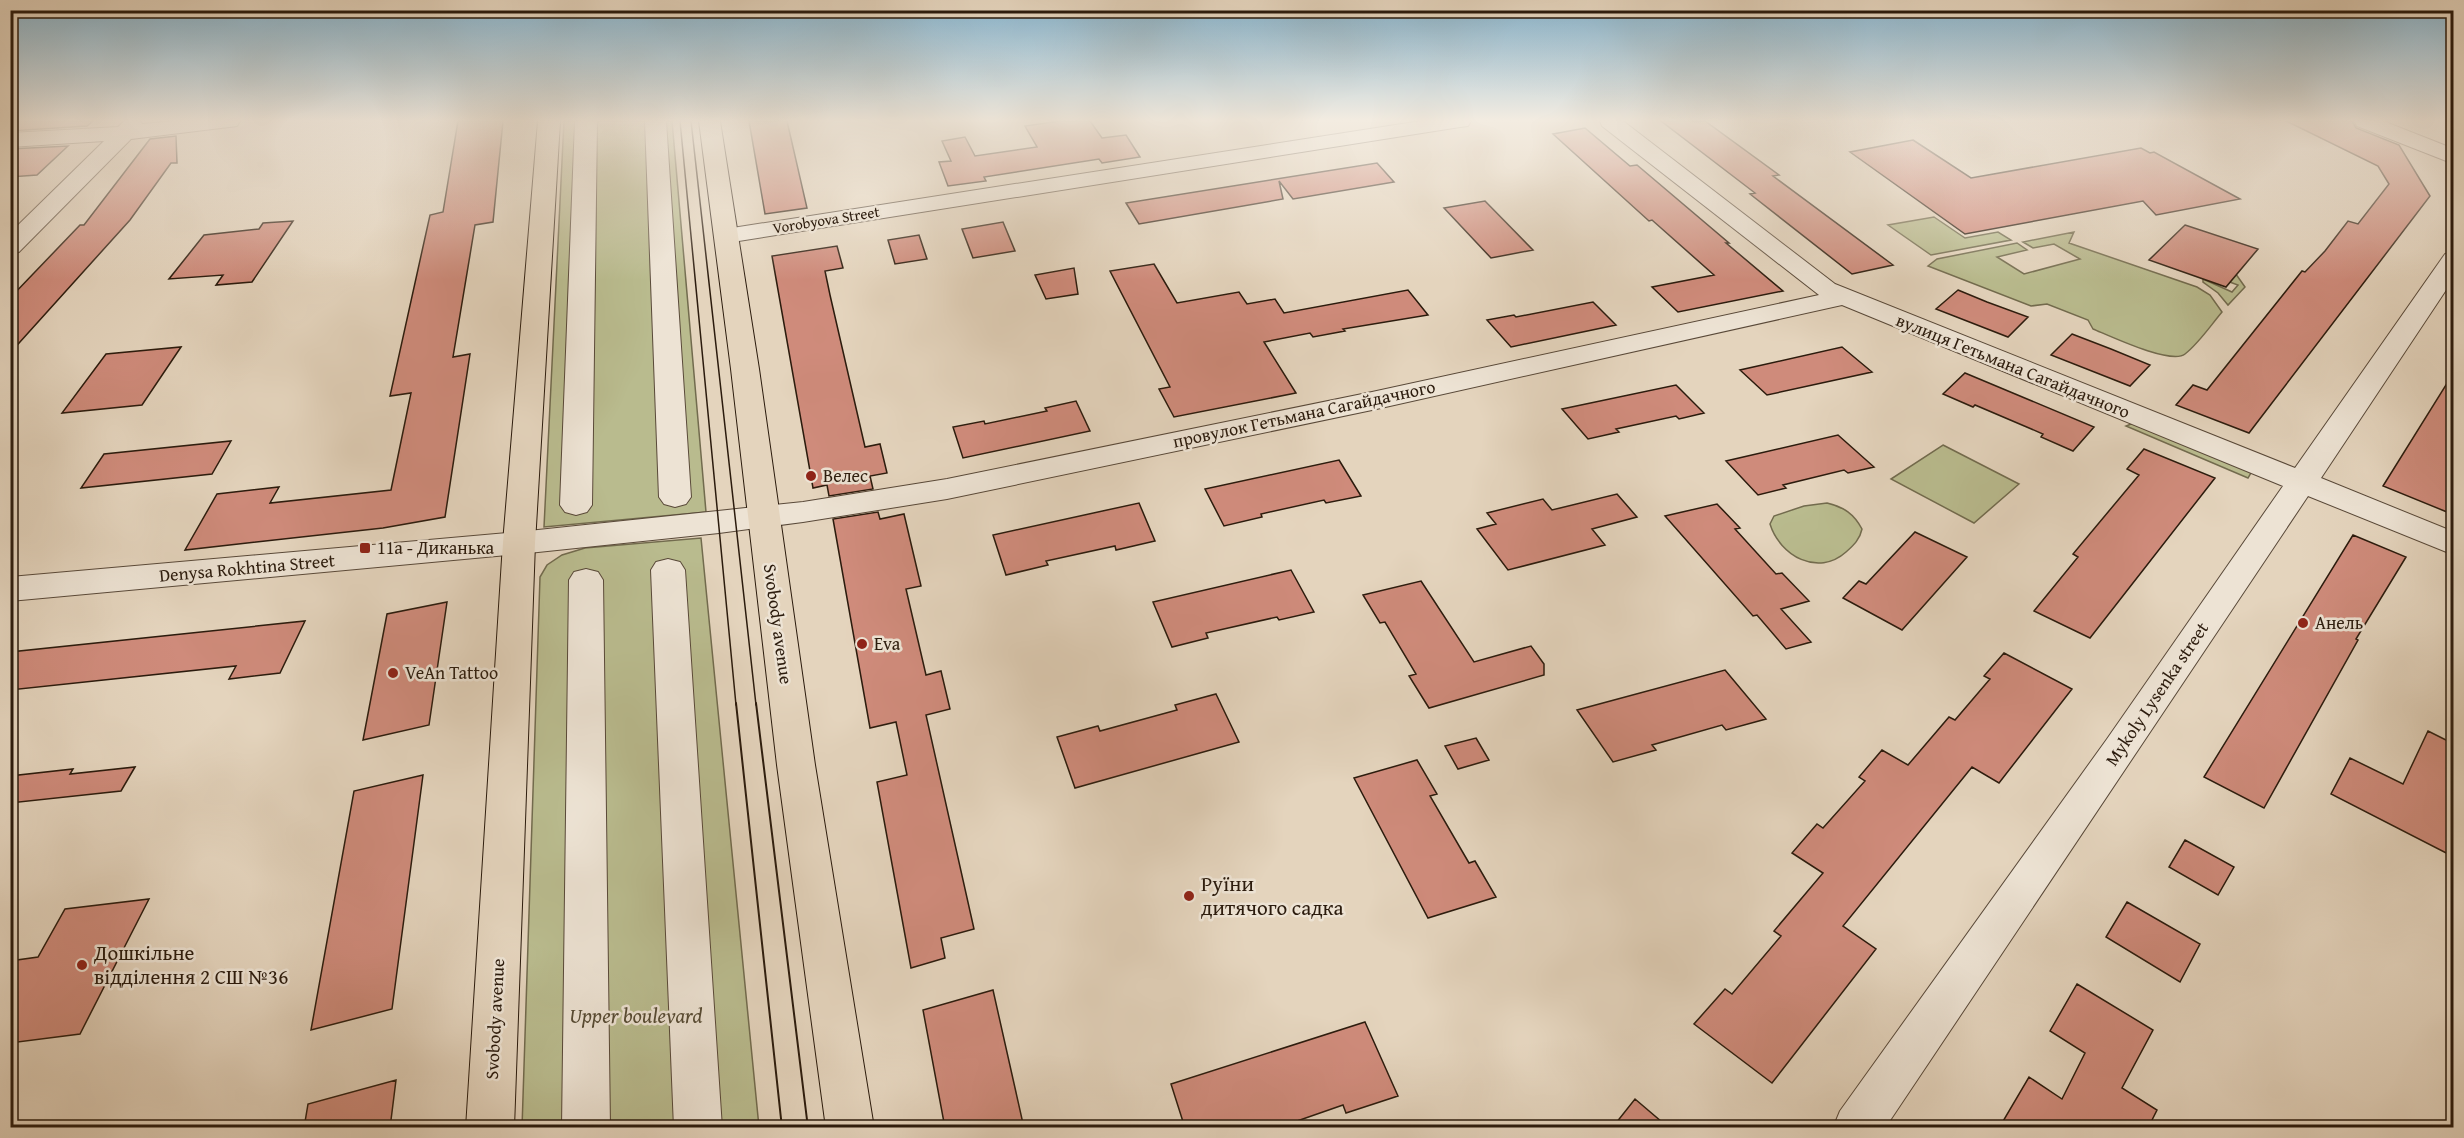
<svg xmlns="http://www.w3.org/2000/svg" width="2464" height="1138" viewBox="0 0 2464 1138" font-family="'Gentium Book Plus',serif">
<rect width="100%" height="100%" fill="#e4d4bd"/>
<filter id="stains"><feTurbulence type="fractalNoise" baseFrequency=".00333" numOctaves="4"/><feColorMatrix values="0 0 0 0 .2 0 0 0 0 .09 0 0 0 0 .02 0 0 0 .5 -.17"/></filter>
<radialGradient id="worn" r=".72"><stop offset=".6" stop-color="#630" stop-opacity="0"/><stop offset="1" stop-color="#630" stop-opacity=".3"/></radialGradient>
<path fill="#b9bb8e" stroke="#726b4e" stroke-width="1.5" d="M564 121H672L706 512 544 527Z
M1934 217 1965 238 1998 232 2011 240 1931 255 1888 225Z
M2074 232 2069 243 2197 287 2210 295 2222 312C2211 325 2199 343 2185 354 2171 365 2110 336 2093 329L2088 320 2047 304 2031 306 1928 266 1937 259 2017 243 2027 250 1997 257 2024 274 2080 259 2054 244 2033 248 2023 242Z
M2233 270 2245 287 2228 305 2218 293 2203 282V279L2232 292 2238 285 2227 281Z
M2131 424H2139L2252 471 2248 478 2126 426Z
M1943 445 2019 484 1974 523 1891 479Z
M1827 503C1844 507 1854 514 1862 529 1860 539 1854 545 1846 552 1818 577 1780 556 1770 524L1774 516 1804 506Z
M701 538 759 1127 522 1128 540 577 547 565 562 555 585 548Z"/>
<path fill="#cf8b7b" stroke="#2b1b0d" stroke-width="1.5" d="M10 121H93L87 126 10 131Z
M458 121H503L493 222 475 225 453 357 470 354 445 517 383 528 185 550 217 494 279 487 270 503 391 490 411 393 390 396 430 215 443 212Z
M749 121H787L807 208 765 214Z
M1060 121H1090L1102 138 1126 135 1140 157 1102 163 1099 159 984 177 986 181 948 186 939 162 951 161 942 141 965 137 975 156 1037 147 1025 126Z
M1661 121H1705L1779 175 1773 176 1893 265 1852 274 1750 194 1755 193Z
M2286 121H2352L2356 128 2399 145 2430 196 2249 433 2176 405 2193 385 2207 390 2302 271 2305 272 2325 251 2348 221 2358 224 2389 184 2378 166Z
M1585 128 1630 166 1637 165 1729 243H1726L1783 291 1678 312 1652 287 1714 275 1652 220 1649 221 1553 134Z
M176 136 177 163H171L130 220 10 353V298L80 225H84L150 139Z
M1913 140 1971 178 2141 148 2150 153 2154 152 2240 199 2156 215 2143 201 1965 234 1850 152Z
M68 146 37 175 10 177V149Z
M1377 163 1394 182 1293 199 1279 181 1283 199 1139 224 1126 203Z
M1485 201 1533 250 1491 258 1444 208Z
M293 221 252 282 216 285 223 275 169 279 204 235 259 229 263 223Z
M1003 222 1015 251 973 258 962 229Z
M2185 225 2258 249 2226 287 2149 260Z
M919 235 927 259 895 264 888 240Z
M837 246 843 268 825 271 830 295 865 447 880 444 887 473 870 476 873 489 829 496 827 485 813 488 772 256Z
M1154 264 1177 303 1239 292 1247 304 1275 299 1284 313 1408 290 1428 315 1343 329 1345 331 1313 337 1310 333 1264 342 1296 393 1174 417 1159 389 1170 387 1110 271Z
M1074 268 1078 294 1046 299 1035 275Z
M1958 290 1987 302 2028 317 2008 337 1936 309Z
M1593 302 1616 325 1511 347 1487 320 1514 315 1516 317Z
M2072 334 2111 349 2150 365 2130 386 2051 355Z
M181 347 142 405 62 413 106 354Z
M1842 347 1872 372 1767 395 1740 370Z
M2454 372V501L2447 512 2383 486Z
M1965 373 2094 427 2073 451 2041 437 2043 434 1975 405 1973 407 1943 394Z
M1676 385 1704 413 1679 419 1676 416 1616 429 1619 432 1588 439 1562 409Z
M1076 401 1090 431 963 458 953 427 984 421 985 424 1047 411 1045 408Z
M1838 435 1874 467 1848 473 1844 470 1783 485 1786 488 1758 495 1726 461Z
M231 441 212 474 81 488 104 454Z
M2144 449 2215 478 2090 638 2034 611 2078 557 2073 554 2139 475 2127 469Z
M1339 460 1361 496 1326 503 1324 500 1261 514 1262 517 1224 526 1205 489Z
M1617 494 1637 517 1592 529 1605 545 1508 570 1477 529 1496 524 1487 513 1543 499 1552 510Z
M1139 503 1155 541 1116 550 1115 546 1046 561 1048 565 1006 575 993 535Z
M1717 504 1740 528 1735 529 1776 574 1782 573 1809 601 1781 609 1811 642 1786 649 1757 615 1753 616 1665 516Z
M878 512 880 519 904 514 921 586 906 589 926 675 941 671 950 709 926 715 974 929 941 938 945 958 911 968 877 782 907 775 896 722 870 728 833 519Z
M1915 532 1967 557 1902 630 1843 598 1859 581 1866 584Z
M2353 535 2406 557 2356 639 2358 640 2264 808 2204 777Z
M1291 570 1314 612 1279 620 1277 617 1206 633 1208 638 1172 647 1153 602Z
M1421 581 1474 662 1531 646 1544 664V675L1429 708 1409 676 1416 674 1385 622 1380 623 1363 595Z
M447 602 429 725 363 740 387 614Z
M305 621 280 673 229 679 236 666 10 690V652Z
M2004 653 2072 689 1999 783 1972 767 1843 926 1876 949 1772 1083 1694 1024 1725 989 1732 994 1781 936 1774 931 1823 873 1792 853 1817 824 1823 828 1865 781 1859 777 1882 750 1908 765 1949 717 1955 720 1990 679 1984 676Z
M1725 670 1766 719 1726 730 1722 725 1652 745 1656 750 1613 762 1577 710Z
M1216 694 1239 742 1075 788 1057 737 1098 726 1100 731 1177 710 1175 705Z
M2428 731 2454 744V857L2331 794 2350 758 2403 784Z
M1476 738 1489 760 1458 769 1445 746Z
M1417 760 1437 794 1430 796 1469 863 1475 861 1496 897 1428 918 1354 778Z
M135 767 121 791 10 803V776L73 769 70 774Z
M423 775 392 1009 311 1030 354 791Z
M2185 840 2234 867 2218 895 2169 867Z
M149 899 80 1034 10 1043V961L38 957 65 909Z
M2127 902 2200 944 2180 982 2106 937Z
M2077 984 2153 1030 2122 1088 2157 1110 2148 1128H1999L2029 1077 2062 1099 2085 1053 2050 1031Z
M993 990 1024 1128H945L923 1010Z
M1365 1022 1398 1096 1346 1113 1343 1105 1277 1128H1185L1171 1084Z
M396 1080 390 1128H304L308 1104Z
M1635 1099 1669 1128H1612Z"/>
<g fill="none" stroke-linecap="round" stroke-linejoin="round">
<g stroke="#594939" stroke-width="2">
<path id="minor" d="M124 121H140L142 124 176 121H240L237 126 229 127 131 139 19 252 10 254V233L104 141 10 147V133L118 127Z
M575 121H597L592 505 587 512 576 515 565 512 560 505Z
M645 121H666L691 497 686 504 675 507 664 504 659 497Z
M1421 121H1471L1468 126 1460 127 726 243 717 241 714 236 717 231 726 229Z
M1600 121H1623L1835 284 2295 468 2445 254 2454 252V278L2321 478 2454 532V555L2308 496 1885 1128H1833L1840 1111 2107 739 2283 486 1842 305 1372 410 947 499 803 522 719 533 519 554 10 601V577L519 532 803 502 947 479 1372 392 1819 295 1602 126Z
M2354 121H2383L2454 149V164L2357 126Z
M668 559 680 562 685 570 722 1128H674L651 570 656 562Z
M586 569 598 572 603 580 610 1128H562L569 580 574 572Z"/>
</g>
<g stroke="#2b1b0d" stroke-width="2">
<path id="major" d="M538 121H560L535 543 514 1128H466L503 543Z
M699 121H720L759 369 815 765 874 1128H826L777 765 731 369Z"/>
</g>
<use href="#minor" fill="#ede3d4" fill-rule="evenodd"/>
<use href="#major" fill="#e4d4bd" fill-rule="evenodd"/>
<path stroke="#2b1b0d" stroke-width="1.5" d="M680 121 736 705
M691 121 756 705"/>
<path stroke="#2b1b0d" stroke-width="2" d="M736 703 782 1128
M756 703 808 1128"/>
</g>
<linearGradient id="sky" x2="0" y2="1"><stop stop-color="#87b6d1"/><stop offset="0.43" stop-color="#f3ece1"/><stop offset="1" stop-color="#f3ece1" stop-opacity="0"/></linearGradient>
<rect width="2464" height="280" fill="url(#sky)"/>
<g fill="#8f2418" stroke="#ede3d4" stroke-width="2">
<circle cx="811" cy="476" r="6"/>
<rect x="359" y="542" width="12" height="12" rx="3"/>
<circle cx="2303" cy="623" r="6"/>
<circle cx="862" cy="644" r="6"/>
<circle cx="393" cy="673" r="6"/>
<circle cx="1189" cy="896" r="6"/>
<circle cx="82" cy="965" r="6"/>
</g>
<g text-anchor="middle" stroke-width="5" stroke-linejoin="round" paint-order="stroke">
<g font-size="15" fill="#2b1b0d" stroke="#ede3d4">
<text transform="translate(826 220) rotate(-9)" y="5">Vorobyova Street</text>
</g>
<g font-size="18" fill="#2b1b0d" stroke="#ede3d4">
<text transform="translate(2013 366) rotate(22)" y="6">вулиця Гетьмана Сагайдачного</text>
<text transform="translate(1304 414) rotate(-12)" y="6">провулок Гетьмана Сагайдачного</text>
<text transform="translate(247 568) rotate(-5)" y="6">Denysa Rokhtina Street</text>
<text transform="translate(778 624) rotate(82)" y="6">Svobody avenue</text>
<text transform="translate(2157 694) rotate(-56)" y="6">Mykoly Lysenka street</text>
<text transform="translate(495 1019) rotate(-87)" y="6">Svobody avenue</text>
</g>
<g font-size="18" fill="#2b1b0d" stroke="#ede3d4" text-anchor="start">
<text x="823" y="482">Велес</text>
<text x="377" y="554">11а - Диканька</text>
<text x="2315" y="629">Анель</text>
<text x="874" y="650">Eva</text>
<text x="405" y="679">VeAn Tattoo</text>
</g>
<g font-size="21" fill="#2b1b0d" stroke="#ede3d4" text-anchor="start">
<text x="1201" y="891">Руїни<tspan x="1201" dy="24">дитячого садка</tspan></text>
<text x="94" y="960">Дошкільне<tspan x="94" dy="24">відділення 2 СШ №36</tspan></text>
</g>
<g font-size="21" font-style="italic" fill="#564b34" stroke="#ede3d4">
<text x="636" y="1023">Upper boulevard</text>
</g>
</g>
<rect width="2464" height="1138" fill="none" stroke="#e4d4bd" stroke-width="36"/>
<rect x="12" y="12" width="2440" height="1114" fill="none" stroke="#2b1b0d" stroke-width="3"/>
<rect x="18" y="18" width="2428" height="1102" fill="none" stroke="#2b1b0d" stroke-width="1.5"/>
<rect width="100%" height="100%" filter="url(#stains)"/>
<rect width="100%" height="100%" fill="url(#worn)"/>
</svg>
